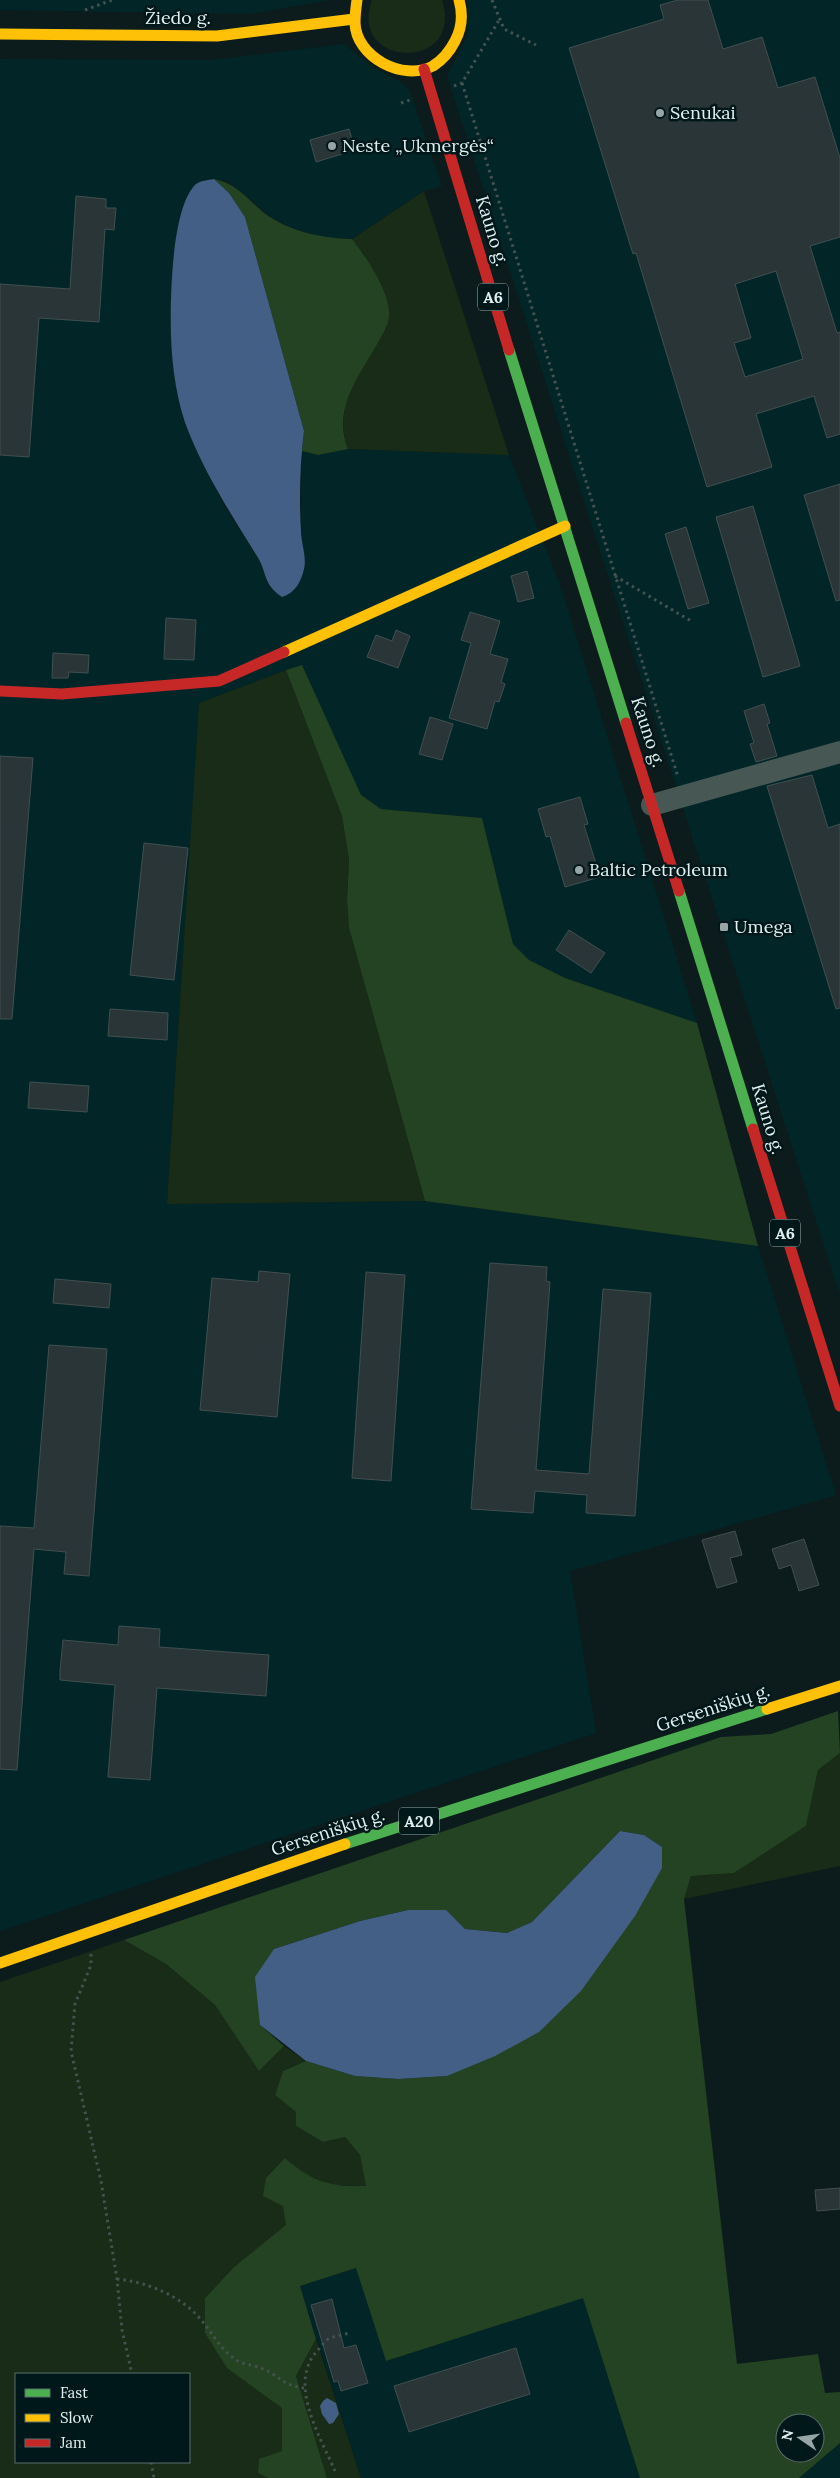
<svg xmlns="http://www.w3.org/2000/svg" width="840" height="2478" viewBox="0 0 840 2478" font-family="Lora,serif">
<rect width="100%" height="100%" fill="#0c1c1c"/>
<path fill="#022628" d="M0 0H329L249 14 0 10Z
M468 0H840V1295L447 76 468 35Z
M344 44 375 69 398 80 409 90 442 186 424 191 352 239 325 238 289 227 271 217 228 181 214 179 197 183 187 197 178 230 171 337 177 389 188 432 222 502 259 559 270 589 305 567 301 530 302 451 318 455 348 449 509 455 560 585 697 1023 565 978 529 960 513 944 482 818 381 809 360 795 302 665 286 670 199 703 167 1204 425 1201 758 1246 836 1495 570 1571 596 1733 0 1931V59L212 60Z
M357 2268 386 2361 583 2297 640 2478H361L300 2286Z
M840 2443V2478H799Z"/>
<path fill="#182c17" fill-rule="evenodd" d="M372 0H442C465 73 347 68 372 0Z
M424 191 509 455 348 449C330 405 367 362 387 327L364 254 352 239Z
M286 670 342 816 349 860 347 901 349 928 425 1201 167 1204 199 703Z
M840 1753V1866L684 1899 691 1876 734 1873 806 1826 818 1770Z
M124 1940 166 1964 215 2005 259 2071 284 2046 306 2061 283 2071 275 2095 296 2112V2126L323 2142 345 2137 360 2155 367 2186 332 2185 304 2175 285 2158 283 2206 287 2225 234 2267 205 2298 257 2388 282 2408V2451L258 2473 268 2478H0V1982ZM16 2374H189V2462H16Z
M316 2339 361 2478H327L296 2376Z"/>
<path fill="#244322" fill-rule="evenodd" d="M214 179C240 184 249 203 270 217 295 233 324 238 352 239 365 255 390 292 389 314 389 326 382 335 376 346 358 377 332 411 348 449L318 455 302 451 304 431 245 217 229 193Z
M302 665 361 795 381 809 482 818 513 944 529 960 565 978 697 1023 758 1246 425 1201 349 928 347 901 349 860 342 816 286 670Z
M838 1711 840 1753 818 1770 806 1826 734 1873 691 1876 684 1899 737 2364 818 2354 825 2393 840 2392V2443L799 2478H640L583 2298 386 2361 356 2268 300 2286 316 2339 296 2376 327 2478H268L258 2473 259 2459 282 2451V2408L227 2368 205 2333V2298L234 2267 286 2225 283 2206 263 2196 266 2178 285 2158C312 2182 330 2187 366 2186L360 2155 345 2137 323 2142 296 2126V2112L275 2095 283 2071 306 2061 355 2076 398 2079 447 2076 662 1868V1847L644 1835 620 1831 532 1922 507 1933 465 1929 445 1910H408L360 1921 274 1949 260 2025 284 2046 259 2071 215 2005 166 1964 124 1940 721 1737 771 1734ZM785 2423H815V2453H785Z"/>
<path fill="#445f85" d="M214 179 229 193 245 217 304 431C300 463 299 499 301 531 301 542 307 558 304 569 301 582 295 593 282 597 262 583 268 574 257 556 232 516 207 477 189 433 177 404 172 367 171 336 170 302 171 207 196 184 200 181 208 180 214 179Z
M620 1831 644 1835 662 1847V1868L635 1916 581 1991 539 2032 495 2056 447 2076 398 2079 355 2076 306 2061 260 2025 255 1977 274 1949 360 1921 408 1910H446L465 1929 507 1933 532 1922Z
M327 2398 336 2403 339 2414 333 2423 329 2424 322 2414 320 2406 323 2401Z"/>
<path fill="#293536" stroke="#424f51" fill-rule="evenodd" d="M678 0H708L723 49 762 37 778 88 815 77 840 158V237L810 246 837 333 840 332V434L827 438 814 396 756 414 772 467 707 487 636 253 633 254 569 48 664 19 660 5ZM776 271 803 359 745 377 734 343 751 338 735 284Z
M349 129 355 150 316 162 310 140Z
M76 196 106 199V208H116L114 230 105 229 99 322 39 318 29 457 0 455V284L70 289Z
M840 484V600L836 601 804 495Z
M753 506 800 666 763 677 716 517Z
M686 527 709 603 688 609 665 534Z
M527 571 534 598 518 602 511 576Z
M470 612 500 621 490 654 508 659 501 682 505 684 499 702 495 701 487 729 449 718 471 643 461 640Z
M166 618 196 620 194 660 164 659Z
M396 630 410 636 398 668 367 657 376 635 392 641Z
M53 653 89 655 88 673 69 672 68 678H52Z
M764 704 770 723 767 724 777 756 756 762 750 744 754 743 744 711Z
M430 717 453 724 442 760 419 754Z
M0 756 33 758 12 1019H0Z
M812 775 828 828 840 824V1008L836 1009 767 786Z
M580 797 588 824 584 825 600 877 565 887 550 836 546 837 538 809Z
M144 843 188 848 174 980 130 975Z
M569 930 605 953 591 973 556 950Z
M110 1009 168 1013 167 1040 108 1036Z
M30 1082 89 1086 87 1112 28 1108Z
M490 1263 547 1267 546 1281 550 1282 536 1470 589 1474 603 1289 651 1293 635 1516 586 1513 587 1495 535 1491 533 1513 471 1509Z
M259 1271 290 1274 277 1417 200 1410 212 1278 258 1282Z
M366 1272 405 1275 391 1481 352 1478Z
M55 1279 111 1284 109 1308 53 1303Z
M49 1345 107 1349 89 1576 64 1574 66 1552 34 1549 17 1770 0 1769V1526L34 1528Z
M735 1531 742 1555 730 1558 737 1582 717 1588 702 1540Z
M804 1539 819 1585 799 1591 791 1565 779 1569 772 1549Z
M119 1626 160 1629 159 1647 269 1655 266 1696 157 1688 150 1780 108 1777 115 1685 60 1680V1671L63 1640 118 1645Z
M840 2188V2209L817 2211 815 2190Z
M332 2299 344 2348 356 2345 368 2383 341 2391 338 2381 334 2382 311 2305Z
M516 2348 530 2394 409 2432 394 2386Z"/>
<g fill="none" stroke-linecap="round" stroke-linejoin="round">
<path stroke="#455250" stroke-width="3" stroke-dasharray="2.5 4" stroke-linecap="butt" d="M492 0 504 29 536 45
M85 10 112 0
M462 83 678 777
M454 86 462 83 499 20
M401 103 410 100
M615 576 691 621
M91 1954V1965L75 2004 71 2051 101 2181 117 2279 122 2330 132 2374
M117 2279C147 2282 182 2296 202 2321 213 2334 222 2352 238 2361 245 2365 255 2365 263 2369 282 2377 281 2385 304 2388
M151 2462 154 2478
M335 2471C320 2436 286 2382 319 2349 322 2345 326 2340 330 2338 336 2336 343 2335 349 2333"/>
<path stroke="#475754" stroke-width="22" d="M652 805 840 752"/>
<path stroke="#4caf50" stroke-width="11" d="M509 350 626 723
M679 891 753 1129
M345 1844 767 1709"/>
<path stroke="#ffc107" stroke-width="11" d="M357 0C356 7 355 15 355 23 356 57 403 82 433 66 444 59 450 51 455 41 462 28 463 14 459 0
M0 34 217 36 354 19
M284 652 565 526
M767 1709 840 1686
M0 1963 345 1844"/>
<path stroke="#c62828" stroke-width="11" d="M424 69 509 350
M0 691 62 694 219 681 284 652
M626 723 679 891
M753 1129 840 1406"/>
</g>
<g fill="#96a6a6" stroke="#001819" stroke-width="2">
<circle cx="660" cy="113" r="5"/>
<circle cx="332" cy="146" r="5"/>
<circle cx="579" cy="870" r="5"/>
<rect x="719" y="922" width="10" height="10" rx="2.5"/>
</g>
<g text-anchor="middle" stroke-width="5" stroke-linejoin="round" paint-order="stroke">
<g fill="#001819" stroke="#9dafb0" stroke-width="1">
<rect x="478" y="283.5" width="30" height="27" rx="4"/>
<rect x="770" y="1219.5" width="30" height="27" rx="4"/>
<rect x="399" y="1807.5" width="40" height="27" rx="4"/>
</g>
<g font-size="16" font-weight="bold" fill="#e0f0f1">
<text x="493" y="303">A6</text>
<text x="785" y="1239">A6</text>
<text x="419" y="1827">A20</text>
</g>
<g font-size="18" fill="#e0f0f1" stroke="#001819">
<text x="178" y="24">Žiedo g.</text>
<text transform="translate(492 231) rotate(73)" y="6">Kauno g.</text>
<text transform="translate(648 732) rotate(72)" y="6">Kauno g.</text>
<text transform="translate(768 1119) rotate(73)" y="6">Kauno g.</text>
<text transform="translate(713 1708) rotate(-18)" y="6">Gerseniškių g.</text>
<text transform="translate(328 1832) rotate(-18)" y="6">Gerseniškių g.</text>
</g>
<g font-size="18" fill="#e0f0f1" stroke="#001819" text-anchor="start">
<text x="670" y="119">Senukai</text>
<text x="342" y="152">Neste „Ukmergės“</text>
<text x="589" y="876">Baltic Petroleum</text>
<text x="734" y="933">Umega</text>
</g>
</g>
<rect x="15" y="2373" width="175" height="90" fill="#001819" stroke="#5a6e6f"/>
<rect x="25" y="2389" width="25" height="8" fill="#4caf50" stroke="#5a6e6f"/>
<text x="60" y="2398" font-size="15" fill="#e0f0f1">Fast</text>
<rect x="25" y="2414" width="25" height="8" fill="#ffc107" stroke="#5a6e6f"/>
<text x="60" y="2423" font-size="15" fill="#e0f0f1">Slow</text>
<rect x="25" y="2439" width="25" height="8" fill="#c62828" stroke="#5a6e6f"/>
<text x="60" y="2448" font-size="15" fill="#e0f0f1">Jam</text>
<g transform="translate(800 2438) rotate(283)"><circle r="24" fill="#001819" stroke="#5a6e6f"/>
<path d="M0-4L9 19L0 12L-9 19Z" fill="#96a6a6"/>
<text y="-8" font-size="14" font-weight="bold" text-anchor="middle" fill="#e0f0f1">N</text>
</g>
</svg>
